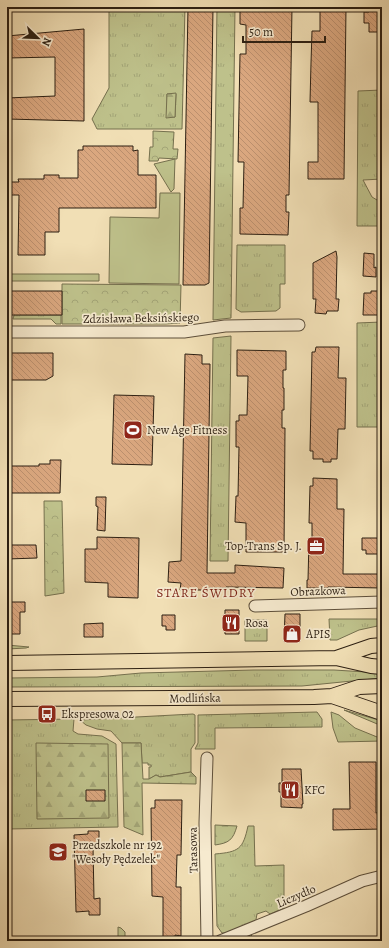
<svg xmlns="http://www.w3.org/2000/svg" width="389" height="948" viewBox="0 0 389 948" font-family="Alegreya,serif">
<defs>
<pattern id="grass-tufts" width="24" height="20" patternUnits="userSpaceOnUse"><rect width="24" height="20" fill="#bec18b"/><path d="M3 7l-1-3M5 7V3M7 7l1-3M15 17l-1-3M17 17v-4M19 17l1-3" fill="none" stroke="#a3a577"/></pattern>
<pattern id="forest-firs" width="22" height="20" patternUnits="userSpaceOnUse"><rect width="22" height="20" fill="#bec18b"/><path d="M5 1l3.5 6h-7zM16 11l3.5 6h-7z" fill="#a3a577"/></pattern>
<pattern id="park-crowns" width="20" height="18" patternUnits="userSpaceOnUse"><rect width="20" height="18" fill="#bec18b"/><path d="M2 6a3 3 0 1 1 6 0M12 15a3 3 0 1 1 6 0" fill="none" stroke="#a3a577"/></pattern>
<pattern id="building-back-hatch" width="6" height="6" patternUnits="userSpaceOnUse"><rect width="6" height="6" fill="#daa77f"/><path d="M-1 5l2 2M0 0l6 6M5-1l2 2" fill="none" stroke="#bb8f6d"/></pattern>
</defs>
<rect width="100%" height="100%" fill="#f1dfb5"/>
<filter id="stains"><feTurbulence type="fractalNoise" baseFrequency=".005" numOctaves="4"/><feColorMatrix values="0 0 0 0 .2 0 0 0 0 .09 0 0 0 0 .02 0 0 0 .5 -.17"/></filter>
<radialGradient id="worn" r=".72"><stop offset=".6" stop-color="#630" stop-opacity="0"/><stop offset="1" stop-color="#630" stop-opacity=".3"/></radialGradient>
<path fill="url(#grass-tufts)" stroke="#75704e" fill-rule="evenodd" d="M109 7H185L182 129H97L92 119 109 88ZM167 94H176L175 117H167Z
M217 7H235L231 318 213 320Z
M382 90V179L363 180 372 197 382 203V226H357L358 91Z
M237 245H285V284H280V308L276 311 241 312 236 309Z
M14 315H61V324H56L51 319H13Z
M382 322V427H357V323Z
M231 336 228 561H210L213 338Z
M329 619H382V625L359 630 337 640H330Z
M245 620H267V641H245Z
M7 645 29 647 26 648 7 649Z
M254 670H334L382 673V678L302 686 7 687V678L97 677 141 673Z
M344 710 382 721V726Z
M317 712 322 719V727L215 728V749H195L198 743V715Z
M331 712 339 715 355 728 382 739V741L338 742 333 728Z
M193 714 195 715V743L191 749V772L160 777 156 775 149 779V767H151V765H148V763H142L141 743H122L111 731 97 729 86 725 80 720Z
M74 719 73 731 78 734 102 736 116 744 118 827 7 829V720Z
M248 826H254L255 866 284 865V908L270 914 266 911 257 914 255 925 227 933H222L217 926 215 854C239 852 243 849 248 826Z
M118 927 121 928 125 932V941H118Z
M251 934 253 941H234Z"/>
<path fill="url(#forest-firs)" stroke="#75704e" d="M176 93 175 117 166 118 167 94Z
M36 743 108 744 109 818 37 819Z
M122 743H141L143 779H149L156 775 160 777 191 772 196 777V784L142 783 143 835 124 827Z
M215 825 237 826C233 840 229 843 215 845Z"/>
<path fill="url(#park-crowns)" stroke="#75704e" d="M153 131 174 132 173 149H178L177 159 159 158 158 161H149L150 147H153Z
M62 284 181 285 180 323 166 324H62Z
M44 501H62L64 593 45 596Z"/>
<path fill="#bec18b" stroke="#75704e" d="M175 159 174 189 171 192 154 164Z
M160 193H180L179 284 109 283 110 217 159 218Z
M7 274H99V281H7Z"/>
<path fill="url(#building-back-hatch)" stroke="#2c1f12" d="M188 7H213L209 283 205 285H183Z
M240 7H292L289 195H286V212H289L288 235 240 234V208H243L244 162H238L240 54H246V25L240 24Z
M320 7H346L344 179H308V162H318V102H310L311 63 312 31H320Z
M369 10H382V32H369V23H364V12H369Z
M84 29V121L7 119V98L55 96V57L7 58V36Z
M83 146H133V151L138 150V175H156V208H59V232H45V255H18L19 195H7V182H19L18 179H44V175H59V178H78V150H83Z
M336 251 337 257 336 299H339L338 311H327L326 314 315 313 316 299H313V263Z
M364 253 374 254V268L376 267V277L363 276Z
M7 291H62V315H7Z
M371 291H382V315H363L364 293H371Z
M316 347H339L338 378H346L345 429H338L337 459H331V462H323V459H313V451H310L312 352H315Z
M237 350 286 351V370H283V388H284V410H282V428H285L284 552H246V523L235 522 236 496H238L239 447H236V421H239V415H247L248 376H237Z
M7 353H53V376L46 380H7Z
M185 354 202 355V364H210L207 573H235V565L284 568 283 588 226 587V588H206V590H180L181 583 168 582 169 562 181 561Z
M114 395 154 396 152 465 112 464Z
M50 460H61L60 493H7V466H39V464H50Z
M313 478 337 479V509H344L343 574H382V588L328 587V588H307V580H308L309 540H312V523H309L310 486H313Z
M96 497H106L105 531 97 530 98 507 96 506Z
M97 537 139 538 138 598 108 597V583L85 582V549H97Z
M362 538H379V543H382V554H366V550H362Z
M7 545H36L37 558 7 559Z
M7 602H25V612H20V634H7Z
M225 610H239V634H225Z
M285 614H300V641L284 640Z
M162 615H175V630H166V626H162Z
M103 623V637H84V624Z
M349 762H376V813L382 812V829L333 830V809H350Z
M282 769H301L303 804H302V808L281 807V792H279V783H282Z
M86 790H105V801H86Z
M155 800H182L181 855H177L176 887H181V936L175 935V939H163V897L152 896 151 808H155Z
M88 831H99V847H93L94 899 100 898V915H89V911L76 912 74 835 88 834Z"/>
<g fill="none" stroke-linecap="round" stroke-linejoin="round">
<g stroke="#5d4f3b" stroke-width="13">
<path id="minor" d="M7 332H184L225 326 299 325
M255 606 382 602
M207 758 205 823 207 941
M220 941 306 906 362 881 382 876"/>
</g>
<g stroke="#2c1f12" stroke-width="16">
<path id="major" d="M336 658 371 646 382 645
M7 663 336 658 371 666 382 667
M332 696 382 713
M7 699 314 697 332 696 359 687 382 686"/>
</g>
<use href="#minor" stroke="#f6eacf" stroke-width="11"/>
<use href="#major" stroke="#f1dfb5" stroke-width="14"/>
</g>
<defs>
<g id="stadium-square" transform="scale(1)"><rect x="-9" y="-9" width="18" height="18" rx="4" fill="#8f2418" stroke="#f6eacf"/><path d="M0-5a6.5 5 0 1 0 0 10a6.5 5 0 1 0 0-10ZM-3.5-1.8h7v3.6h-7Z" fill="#fff"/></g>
<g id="office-square" transform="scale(1)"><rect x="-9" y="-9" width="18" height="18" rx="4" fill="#8f2418" stroke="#f6eacf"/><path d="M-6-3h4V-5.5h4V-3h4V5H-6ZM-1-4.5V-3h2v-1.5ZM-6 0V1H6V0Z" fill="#fff"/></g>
<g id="restaurant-square" transform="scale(1)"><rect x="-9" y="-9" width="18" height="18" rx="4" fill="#8f2418" stroke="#f6eacf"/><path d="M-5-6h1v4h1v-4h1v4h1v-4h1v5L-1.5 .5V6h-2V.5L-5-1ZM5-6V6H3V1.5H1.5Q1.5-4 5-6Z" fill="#fff"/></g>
<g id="shop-square" transform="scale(1)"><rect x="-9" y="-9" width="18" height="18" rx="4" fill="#8f2418" stroke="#f6eacf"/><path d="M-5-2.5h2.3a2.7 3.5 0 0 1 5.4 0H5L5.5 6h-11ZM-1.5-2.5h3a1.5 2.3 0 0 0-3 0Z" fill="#fff"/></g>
<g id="bus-square" transform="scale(1)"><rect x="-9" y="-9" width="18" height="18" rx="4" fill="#8f2418" stroke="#f6eacf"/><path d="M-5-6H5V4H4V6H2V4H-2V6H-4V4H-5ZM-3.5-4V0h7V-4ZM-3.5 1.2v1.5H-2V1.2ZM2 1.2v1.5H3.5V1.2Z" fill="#fff"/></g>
<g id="school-square" transform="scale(1)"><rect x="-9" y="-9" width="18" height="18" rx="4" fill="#8f2418" stroke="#f6eacf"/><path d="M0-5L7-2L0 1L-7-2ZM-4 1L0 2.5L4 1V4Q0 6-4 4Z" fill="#fff"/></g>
</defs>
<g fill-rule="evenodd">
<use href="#stadium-square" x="133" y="430"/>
<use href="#office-square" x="316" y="546"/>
<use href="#restaurant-square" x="231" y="623"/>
<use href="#shop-square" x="292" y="634"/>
<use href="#bus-square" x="47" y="714"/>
<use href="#restaurant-square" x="290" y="790"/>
<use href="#school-square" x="58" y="852"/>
</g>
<g text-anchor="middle" stroke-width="3.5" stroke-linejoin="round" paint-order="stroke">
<g font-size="12" fill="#2c1f12" stroke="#f6eacf">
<text transform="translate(141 318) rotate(-1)" y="4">Zdzisława Beksińskiego</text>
<text transform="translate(318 591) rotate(-2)" y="4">Obrazkowa</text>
<text transform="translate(195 698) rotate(-1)" y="4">Modlińska</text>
<text transform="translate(193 850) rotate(-91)" y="4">Tarasowa</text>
<text transform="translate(296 896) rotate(-23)" y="4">Liczydło</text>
</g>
<g font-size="12" fill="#2c1f12" stroke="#f6eacf" text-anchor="start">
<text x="147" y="434">New Age Fitness</text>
<text x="302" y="550" text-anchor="end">Top-Trans Sp. J.</text>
<text x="245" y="627">Rosa</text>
<text x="306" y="638">APIS</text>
<text x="61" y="718">Ekspresowa 02</text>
<text x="304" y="794">KFC</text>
<text x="72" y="849">Przedszkole nr 192<tspan x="72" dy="14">"Wesoły Pędzelek"</tspan></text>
</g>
<g font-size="13" letter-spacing="1" fill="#7a1f14" stroke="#f6eacf">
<text x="206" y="597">STARE ŚWIDRY</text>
</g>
</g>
<rect width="389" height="948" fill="none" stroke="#f1dfb5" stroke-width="24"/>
<rect x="8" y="8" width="373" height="932" fill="none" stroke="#2c1f12" stroke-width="2"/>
<rect x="12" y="12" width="365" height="924" fill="none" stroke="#2c1f12"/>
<g transform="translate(38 38) rotate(113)" stroke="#f6eacf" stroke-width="3" paint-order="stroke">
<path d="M0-3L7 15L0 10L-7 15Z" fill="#2c1f12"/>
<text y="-6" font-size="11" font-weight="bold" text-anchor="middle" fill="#2c1f12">N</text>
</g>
<path d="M243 36v6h82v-6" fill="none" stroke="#2c1f12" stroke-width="2"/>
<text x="249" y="36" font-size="12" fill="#2c1f12" stroke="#f6eacf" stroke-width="3" paint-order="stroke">50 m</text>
<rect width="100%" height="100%" filter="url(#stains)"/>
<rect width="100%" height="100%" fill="url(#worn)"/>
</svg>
